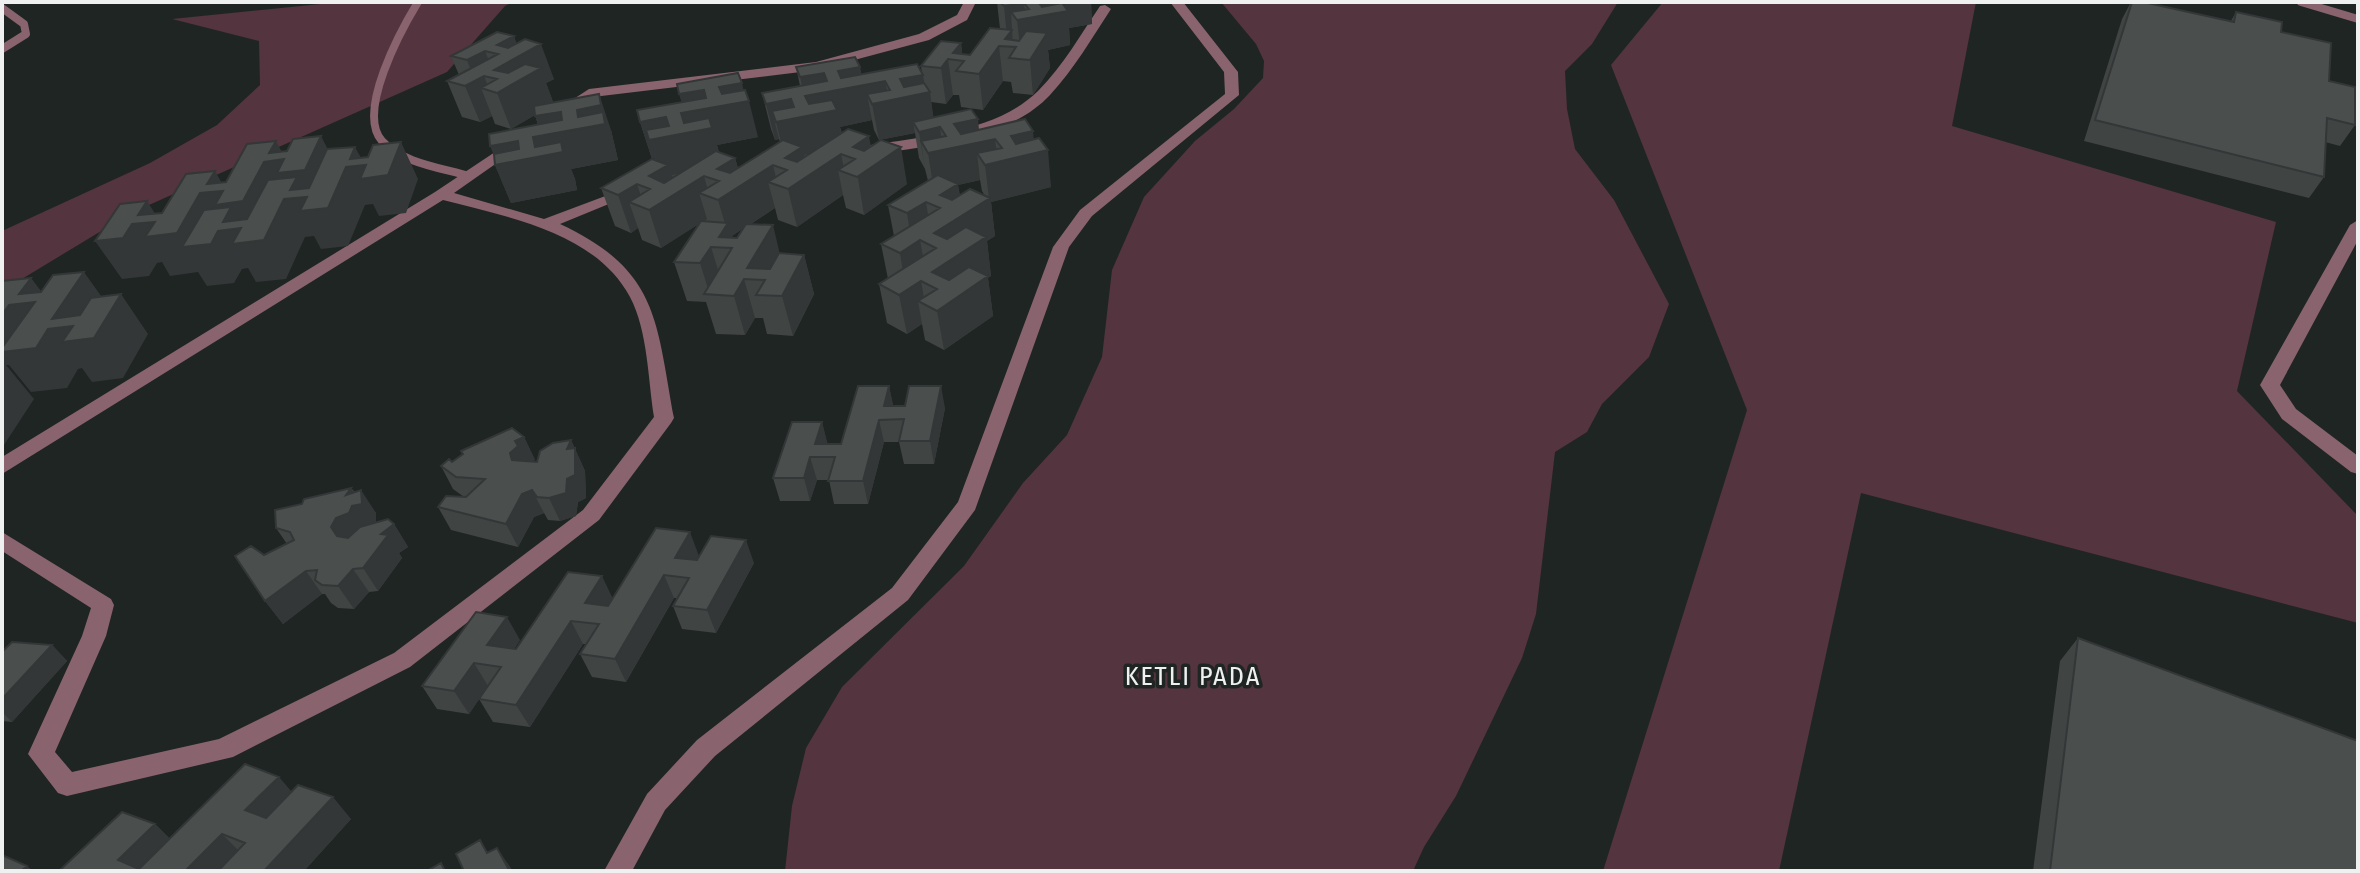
<svg xmlns="http://www.w3.org/2000/svg" width="2360" height="873" viewBox="0 0 2360 873" font-family="'Fira Sans Condensed',sans-serif">
<rect width="100%" height="100%" fill="#1f2523"/>
<path fill="#54343e" d="M340 2H513L505 6 447 72 131 213 2 291V231L150 163 217 125 260 85 259 41 172 19Z
M1221 2H1618L1592 44 1565 71 1567 109 1575 149 1614 200 1669 304 1649 357 1602 404 1587 432 1555 452 1536 614 1522 658 1456 796 1424 847 1413 871H785L792 806 806 748 842 687 964 566 1023 483 1067 435 1102 357 1112 270 1144 197 1195 141 1234 109 1263 78 1264 61 1256 44Z
M1663 2H1976L1952 126 2276 222 2237 391 2358 516V623L1861 493 1779 871H1603L1747 410 1611 65Z"/>
<g fill="none" stroke-linecap="round" stroke-linejoin="round">
<path stroke="#89636e" stroke-width="8" d="M418 2C401 30 356 112 382 141 402 163 442 168 469 176
M2301 2 2358 19
M2 8 24 24 26 34 2 49"/>
<path fill="#89636e" fill-rule="evenodd" d="M964 2H976L967 20 929 40 817 70 593 97 567 114 555 111 589 89 816 62 919 34 957 15Z
M1170 2H1183L1238 72 1239 95 1092 216 1069 247 975 510 908 600 715 756 665 810 632 871H604L647 794 697 740 892 588 958 502 1053 247 1080 210 1225 94 1224 72Z
M1105 5 1111 9C1092 38 1074 69 1050 95 1007 141 929 145 871 155L863 150 871 145C927 136 996 132 1038 91 1063 66 1081 34 1100 6Z
M516 138 521 140V146L454 193 544 219 624 189 630 187 638 192 560 224C659 270 656 321 674 418L671 423 599 520 410 667 233 757 67 796 58 793 28 754 82 636 91 608 2 551V532L111 599 114 605 106 636 55 752 72 772 219 739 394 653 583 510 654 417C648 380 648 331 630 297 595 232 508 217 443 200L2 474V457L435 192Z
M2358 220V240L2280 385 2296 409 2358 456V474L2351 472 2282 419 2260 385 2350 225Z"/>
</g>
<path fill="#404443" fill-rule="evenodd" d="M997 2H1091L1092 24 1069 28 1070 45 1048 50 1050 68 1033 95 1013 93 1011 82 1003 81 983 110 961 107 959 95H953L946 104 931 102 933 117 979 129 1034 139 1051 187 991 202 995 236 987 241 991 276 988 278 993 316 944 350 925 340 922 324 907 334 887 323 879 284 888 279 881 244 894 236 888 205 928 181 925 169 919 158 915 133 879 140 874 130 872 120 840 127 842 133 871 146 907 184 864 215 846 208 843 195 797 227 778 220 775 208 751 224 780 254 804 255 814 294 793 336 767 334 763 318H755L745 335 716 334 706 302 687 301 674 262 700 223 661 248 642 240 638 228 631 233 615 226 601 188 655 160 654 158 652 159 640 122 682 102 677 84 758 137 717 145 719 152 735 158 738 168 780 142 779 139 775 140 771 129 762 93 800 86 796 67H860L861 74H922L921 66 961 43 962 54 970 55 1000 29ZM980 180 982 191 985 196H960L958 185ZM742 229 737 238H733L732 236Z
M2131 2 2231 21 2236 12 2281 32 2329 81 2355 125 2340 146 2325 142 2324 177 2309 198 2084 141 2122 19Z
M514 36 516 44 554 79 546 83 553 102 611 130 618 160 571 169 575 179 577 190 511 203 495 165 538 125 535 115 511 129 495 124 492 116 480 122 462 117 447 81 459 75 451 56Z
M889 386 893 406 945 408 934 464H904L899 442H884L868 504H834L829 480H817L810 501H780L773 478 822 422 827 444H841Z
M524 437 535 460 532 461 537 462 571 440 585 471 586 498 578 502 576 516 560 521 548 520 544 513 534 517 518 547 451 530 438 507 464 497 453 489 441 466Z
M351 488 376 513V522L394 524 408 547 399 553 402 558 378 591 369 592 354 609 338 608 331 603 325 594H322L283 624 265 601 264 555 287 544 276 528 302 504Z
M699 556 754 563 716 633 682 629 673 606 677 598H674L626 682 592 677 580 654 586 644H583L530 727 493 722 479 699 488 686 469 714 437 709 422 686 520 640 514 649H516L612 599Z
M2078 638 2358 871H2033L2060 661Z
M52 645 67 661 12 722 2 721V652Z
M292 792 351 819 304 871H59L155 824 170 839Z"/>
<path fill="#343737" fill-rule="evenodd" d="M1029 2H1091L1092 24 1069 28 1070 45 1048 50 1050 68 1033 95 1030 60 1021 55 1017 20 1011 12 1013 47 1005 39 1007 37 1004 6 1024 3 1026 19 1030 18Z
M514 36 521 55 541 44 554 79 546 83 554 104 511 129 497 93 502 90 494 70 505 64 497 45Z
M961 43 963 61 953 53Z
M999 46 1003 81 983 110 979 74Z
M485 51 499 86 497 79 484 76 490 91 481 88 492 116 480 122 465 86 475 81 467 60Z
M948 59 953 95 946 104 941 68Z
M860 67 863 85 885 81 889 100 900 79 923 75 926 93 930 92 935 128 940 127 943 150 954 124 978 119 980 142 995 139 998 162 1011 136 1033 131 1035 153 1048 150 1051 187 991 202 995 236 987 241 991 276 988 278 993 316 944 350 937 311 940 309 932 272 939 267 934 233 945 226 934 191 928 153 921 141 925 169 919 132 913 122 915 133 879 140 872 104 867 94 872 120 840 127 844 146 804 155 808 175 841 154 845 173 838 170 843 195 797 227 788 189 792 186 776 122 772 111 779 139 775 140 766 104 791 99 795 118 809 115 800 77 824 73 828 92 838 71ZM977 153 985 165 989 199 962 216 958 185 980 180Z
M742 83 746 101H749L758 137 717 145 722 165 672 175 677 192 704 176 710 198 699 193 707 219 661 248 649 210 658 204 649 176 658 171 654 158 652 159 640 122 685 113 679 94Z
M599 94 611 130 618 160 571 169 575 179 577 190 511 203 495 165H498L490 146 518 141 535 147 533 137 542 135 535 116 561 112 578 117 577 110Z
M321 136 340 173 350 159 355 147 365 165 401 142 418 179 406 213 379 216 373 204 365 205 348 246 321 249 314 236 305 237 286 279 256 282 248 268 242 269 234 283 207 286 198 272 170 276 162 262 157 263 149 276 122 279 95 241 138 215 147 201 168 234 207 184 215 171 233 203 269 153 276 141 292 171Z
M869 136 874 165 901 147 907 184 864 215 853 147Z
M735 158 743 185 773 165 778 186 768 182 775 208 732 236 739 261 732 248 719 237 726 227 718 200 725 196 717 169Z
M637 184 645 208 629 202 638 228 631 233 618 195Z
M926 202 932 240H920L927 279 921 281 925 304 918 301 922 324 907 334 899 295 906 290 900 253 912 245 907 213Z
M773 225 782 263 765 280 747 268Z
M711 247 723 286 710 295 700 263Z
M804 255 814 294 793 336 782 296Z
M84 272 111 310 121 294 148 334 123 378 92 382 82 368 78 369 67 388 31 392 9 365H6L34 399 2 448V315L31 278 57 312Z
M744 279 755 318 745 335 734 296Z
M889 386 894 409 884 406Z
M941 386 945 408 934 464 930 441Z
M879 420 884 442 868 504 863 481Z
M822 422 828 445 815 444Z
M524 437 535 460 527 464 512 460 510 453 515 441Z
M571 440 585 471 586 498 578 502 576 516 560 521 549 498Z
M810 457 817 480 810 501 804 478Z
M351 488 361 504V490L376 513V527L347 550 331 527 346 495Z
M532 490 544 513 534 517 518 547 506 524 522 494Z
M394 524 408 547 399 553 402 558 378 591 363 568 381 534Z
M690 532 699 556 686 578 675 558Z
M746 540 754 563 716 633 707 610Z
M353 569 369 592 354 609 338 586Z
M306 571 322 594 283 624 265 601Z
M664 575 674 598 626 682 615 659Z
M602 576 613 599 597 624 585 603Z
M507 617 520 640 501 668 487 645Z
M571 621 583 644 530 727 516 705Z
M52 645 67 661 12 722 2 712V699Z
M474 663 488 686 469 714 454 691Z
M279 777 298 799 266 832 245 810Z
M333 797 351 819 304 871H264Z
M155 824 177 846 152 871H130L118 860Z
M222 834 243 855 228 871H185Z
M497 848 513 871H508Z
M27 866 33 871H21Z"/>
<path fill="#4a4f4e" stroke="#343737" stroke-width="2" d="M1000 2H1038L1042 7 1062 3 1068 11 1017 20 1011 12 1029 9 1024 3 1004 6Z
M2132 2H2143L2234 22 2236 12 2282 22 2281 32 2331 43 2329 81 2355 87V125L2327 118 2324 177 2095 120Z
M990 28 1012 30 1005 39 1019 41 1026 31 1047 33 1030 60 1009 58 1016 47 999 46 979 74 956 71 964 61 948 59 941 68 921 66 941 41 961 43 953 53 970 55Z
M497 32 514 36 497 45 508 48 525 39 541 44 494 70 508 73 525 64 541 68 497 93 481 88 497 79 484 76 465 86 447 81 498 54 485 51 467 60 451 56Z
M855 57 860 67 838 71 841 78 917 64 923 75 900 79 904 87 924 83 930 92 872 104 867 94 890 90 885 81 805 96 809 104 832 100 837 110 776 122 772 111 794 107 791 99 766 104 762 93 827 81 824 73 800 77 796 67Z
M738 73 742 83 719 87 722 94 745 90 749 101 681 113 684 123 709 118 712 128 649 140 646 130 669 126 666 117 640 122 637 110 706 98 704 90 679 94 677 84Z
M599 94 601 105 577 110 578 117 603 112 605 124 533 137 535 147 561 142 563 152 495 165 494 154 519 149 518 141 490 146 489 134 562 120 561 112 535 116 534 106Z
M971 109 978 119 954 124 961 134 1025 119 1033 131 1011 136 1016 144 1039 138 1048 150 985 165 977 153 1002 148 995 139 928 153 921 141 946 136 940 127 919 132 913 122Z
M848 129 869 136 853 147 864 151 881 140 901 147 857 177 838 170 855 159 841 154 788 189 768 182 787 170 773 165 718 200 699 193 719 181 704 176 649 210 629 202 650 189 637 184 618 195 601 188 652 159 668 165 649 176 664 183 716 151 735 158 717 169 730 173 783 140 802 147 785 158 797 162Z
M321 136 305 170 277 173 284 159 264 162 243 201 215 205 223 191 200 193 177 233 145 237 155 222 132 224 123 238 95 241 120 204 147 201 138 215 162 213 186 174 215 171 207 184 226 182 247 144 276 141 269 153 287 151 293 139Z
M401 142 388 175 360 179 366 165 346 167 328 208 300 211 307 197 284 199 264 240 232 244 241 228 218 231 211 244 182 247 204 210 231 207 223 222 247 219 268 180 297 177 290 190 309 188 327 149 355 147 350 159 368 157 373 145Z
M938 175 958 184 940 195 952 200 970 189 990 198 934 233 947 239 966 227 986 237 932 272 949 280 969 267 988 276 937 311 918 301 937 289 921 281 899 295 879 284 936 248 920 240 900 253 881 244 940 208 926 202 907 213 888 205Z
M701 221 728 223 719 237 737 238 746 224 773 225 747 268 770 269 779 253 804 255 782 296 756 295 765 280 744 279 734 296 704 294 732 248 711 247 700 263 674 262Z
M84 272 52 319 80 315 91 298 121 294 94 338 62 342 73 326 48 329 36 348 2 352V348L35 302 9 305 2 315V281L31 278 19 294 41 292 53 275Z
M858 386H889L884 406H905L909 386H941L930 441H899L904 419 879 420 863 481H828L835 457H810L804 478H773L792 422H822L815 444H841Z
M512 428 524 437 515 441 518 446 510 453 512 460 537 462 540 451 553 443 571 440 567 449 575 448V475L567 479 566 493 549 498 537 497 532 490 522 494 506 524 438 507 446 496 466 497 485 479 456 477 441 466 449 459 452 462 463 454 461 451Z
M351 488 346 495 361 490 362 504 352 506 349 513 336 518 331 527 337 536 348 538 360 527 388 519 394 524 381 534 388 535 363 568 353 569 338 586 322 585 315 580 317 570 306 571 265 601 235 556 251 546 264 555 294 540 290 532 276 528 275 510 302 504 304 499Z
M656 528 690 532 675 558 697 560 711 536 746 540 707 610 673 606 689 578 664 575 615 659 580 654 599 624 571 621 516 705 479 699 501 667 474 663 454 691 422 686 476 612 507 617 487 645 516 649 568 572 602 576 585 603 608 606Z
M2078 638 2358 741V871H2050Z
M12 642 52 645 2 699V652Z
M245 764 279 777 245 810 266 818 298 785 333 797 264 871H218L245 843 222 834 185 871H59L122 812 155 824 118 860 139 869Z
M480 840 487 853 497 848 509 870 464 871 456 854Z
M2 855 27 866 21 871H2Z
M441 863 445 871H427Z"/>
<g text-anchor="middle" stroke-width="7" stroke-linejoin="round" paint-order="stroke">
<g font-size="26" letter-spacing="2" fill="#eef1f0" stroke="#1f2523">
<text x="1193" y="685">KETLI PADA</text>
</g>
</g>
<rect width="2360" height="873" fill="none" stroke="#eef1f0" stroke-width="8"/>
</svg>
